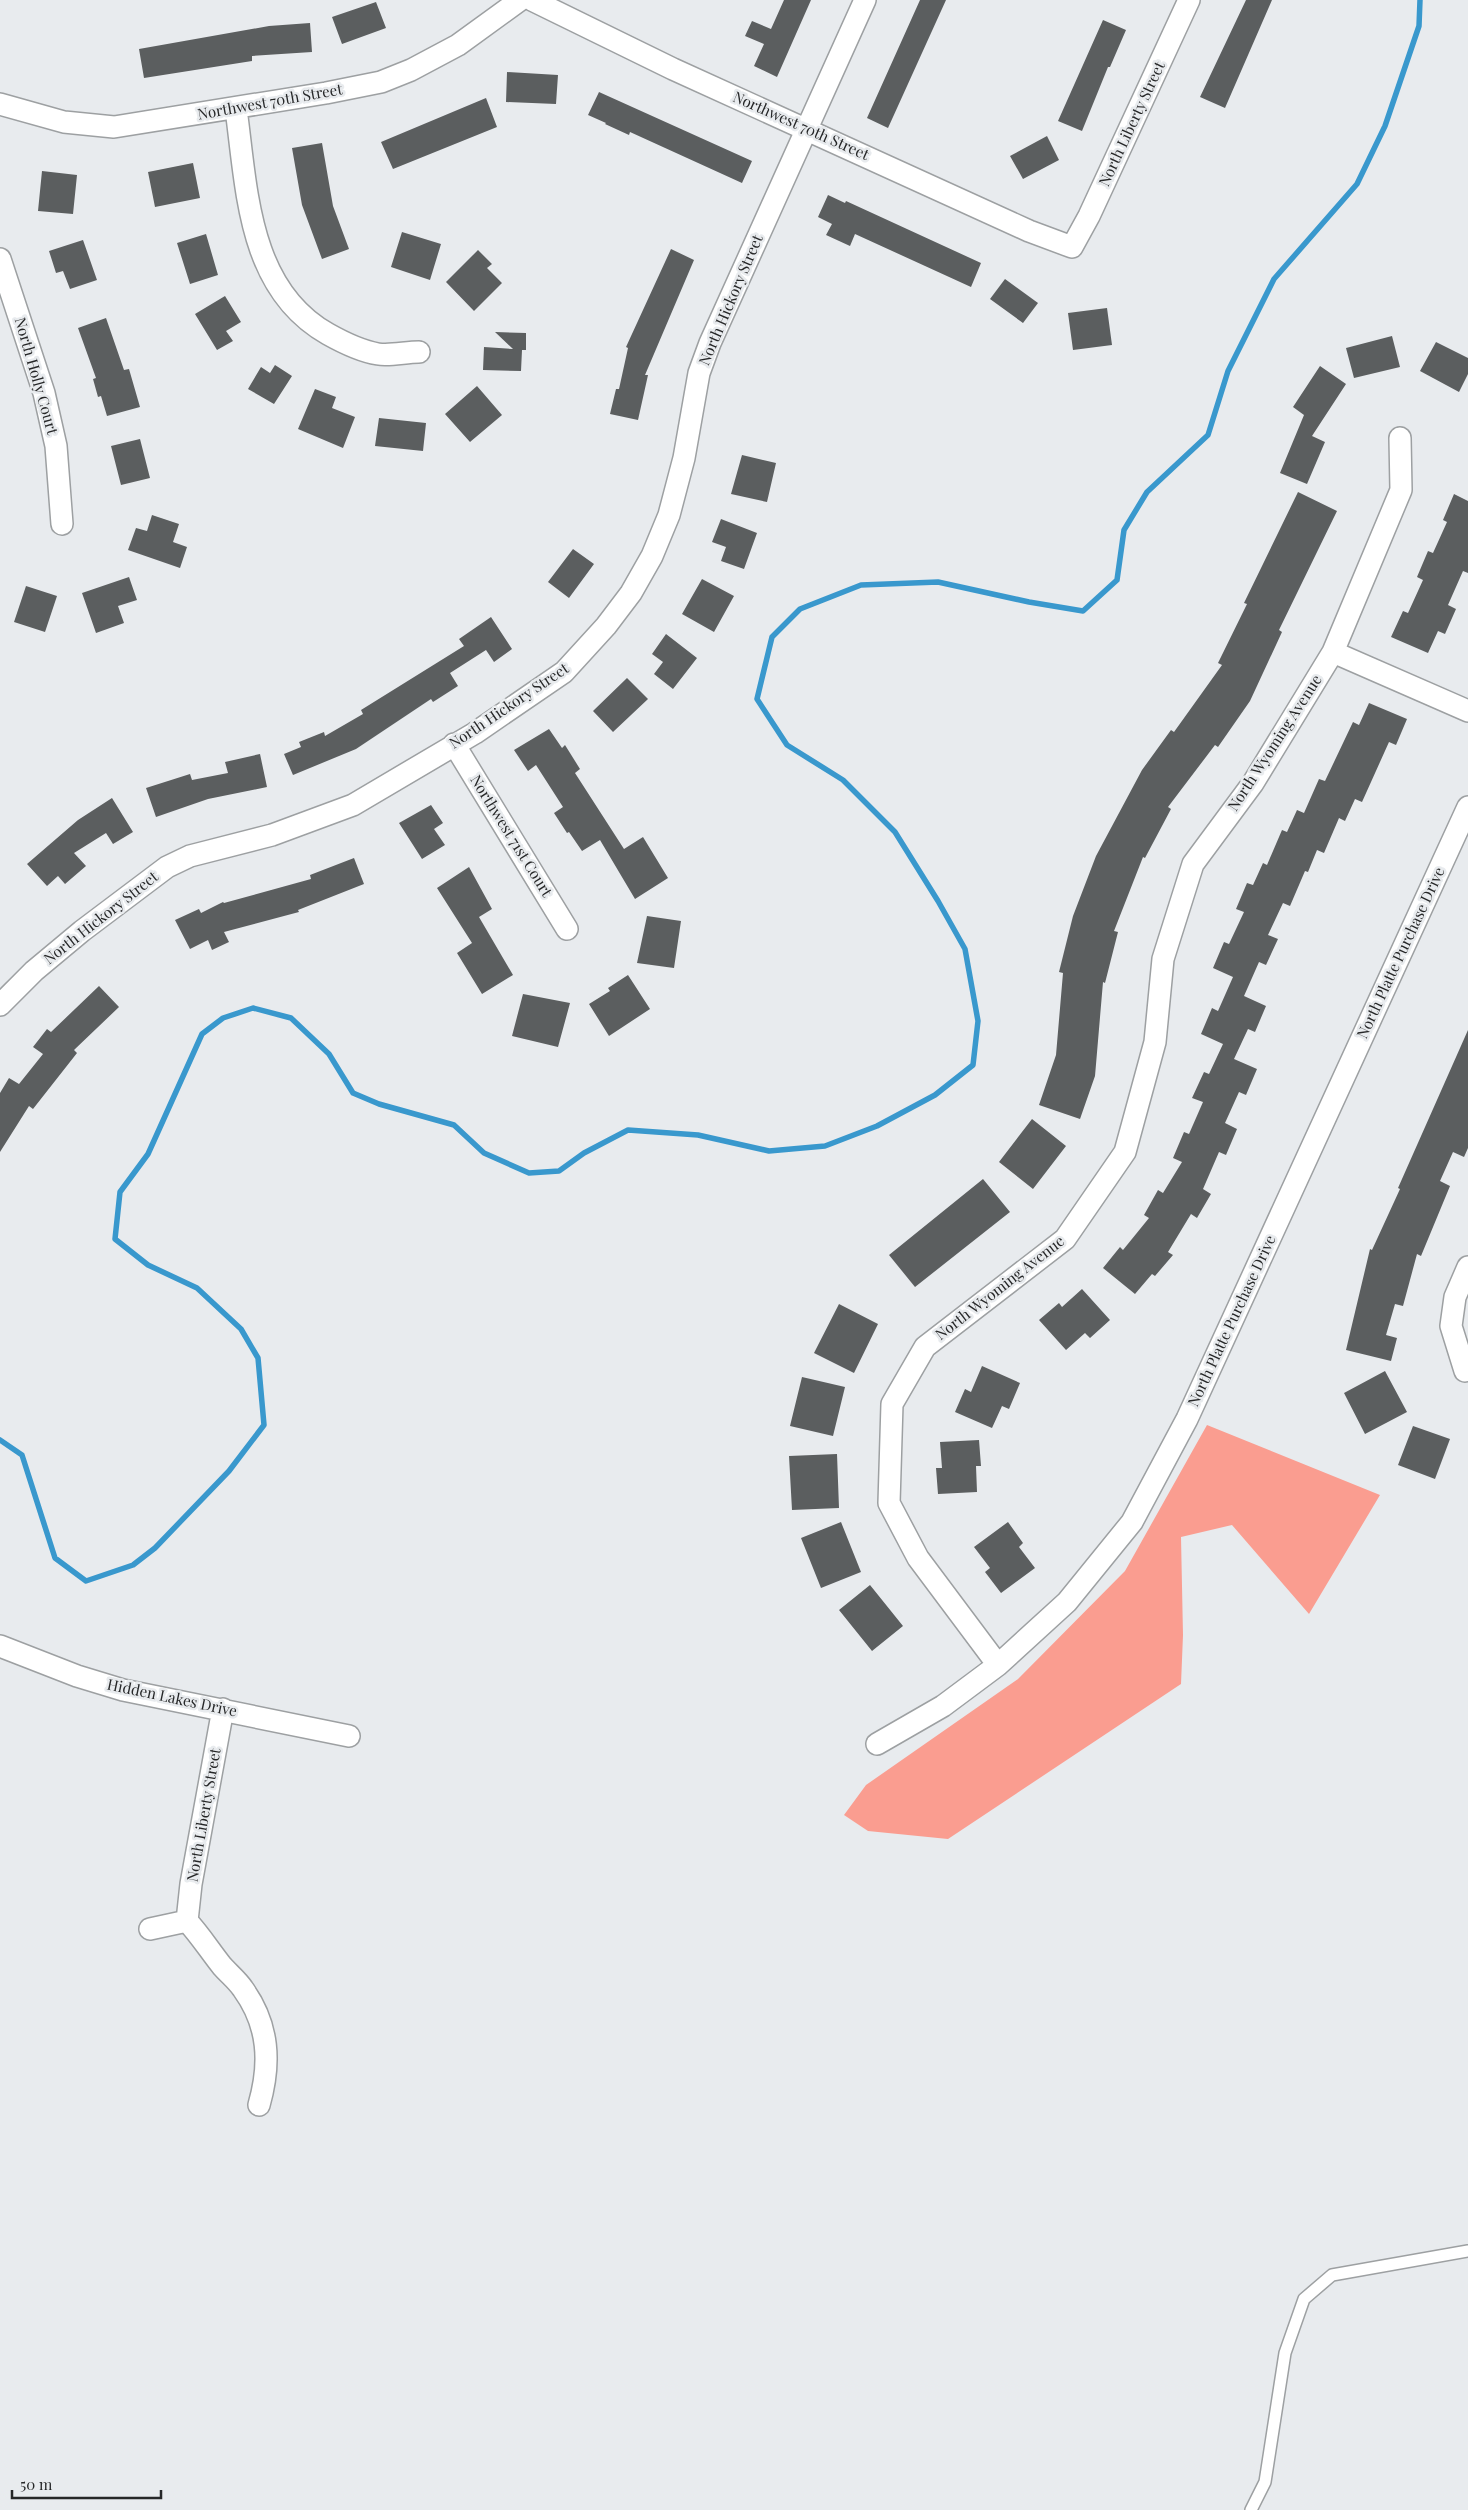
<svg xmlns="http://www.w3.org/2000/svg" width="1468" height="2510" viewBox="0 0 1468 2510" font-family="'Playfair Display',serif">
<rect width="100%" height="100%" fill="#e8ebee"/>
<path fill="#fa9d90" d="M1207 1425 1380 1495 1309 1614 1232 1525 1181 1537 1183 1635 1181 1684 948 1839 868 1831 844 1815 866 1785 1018 1679 1125 1571Z"/>
<g fill="none" stroke-linecap="round" stroke-linejoin="round">
<path stroke="#3998cd" stroke-width="5.5" d="M0 1440 22 1455 55 1558 86 1581 133 1565 155 1548 229 1471 264 1425 258 1358 241 1329 197 1288 148 1265 115 1239 120 1192 148 1154 202 1034 223 1018 253 1008 291 1018 329 1054 353 1093 379 1104 454 1125 484 1153 529 1173 559 1171 584 1153 628 1130 698 1135 769 1151 825 1146 877 1126 935 1095 973 1065 978 1021 965 949 938 901 895 832 843 780 787 745 757 699 772 637 800 609 861 585 938 582 1029 602 1083 611 1117 580 1124 530 1147 492 1208 435 1228 371 1274 279 1357 184 1385 126 1419 26 1420 0"/>
</g>
<path fill="#5b5e5f" d="M784 0H811L777 77 754 66 764 44 745 36 752 21 771 29Z
M920 0H946L888 128 867 118Z
M1246 0H1272L1225 108 1200 97Z
M376 2 386 28 342 44 332 17Z
M1103 20 1126 30 1110 67H1108L1082 131 1058 121Z
M310 23 312 52 252 56V61L144 78 139 49 269 26Z
M507 72 558 75 556 104 506 102Z
M599 92 752 161 742 183 630 132 629 135 605 124 606 123 588 115Z
M486 98 497 127 393 169 381 142Z
M1047 136 1059 160 1023 179 1010 156Z
M322 143 333 206 349 249 322 259 302 205 292 148Z
M193 163 200 198 155 207 148 172Z
M42 171 77 175 73 214 38 211Z
M828 195 845 203 846 201 981 263 971 287 855 234 850 246 826 235 832 224 818 217Z
M402 232 441 244 430 280 391 267Z
M206 234 218 275 190 284 177 243Z
M83 240 97 280 70 289 63 271 56 273 49 251Z
M671 249 694 260 645 375H648L638 420 610 414 616 389H619L628 348 626 347Z
M478 250 492 264 487 268 502 283 474 311 446 282Z
M1005 279 1038 303 1023 323 990 299Z
M225 296 241 322 226 331 233 341 217 350 195 314Z
M1107 308 1112 345 1073 350 1068 313Z
M106 318 124 370 129 369 140 407 107 416 101 396 98 397 93 379 96 378 78 328Z
M495 332 526 333V350H522L521 371 483 370 484 347 513 349Z
M1392 336 1400 367 1354 378 1346 348Z
M1436 342 1468 358V374L1459 392 1420 371Z
M275 365 292 376 274 404 248 389 261 367 270 373Z
M1320 366 1346 384 1312 436 1325 442 1307 484 1280 473 1304 415 1293 407Z
M477 386 502 415 470 442 445 414Z
M315 389 336 397 332 408 355 417 343 448 298 429Z
M379 418 426 423 423 451 375 446Z
M140 439 150 478 121 485 111 446Z
M742 455 776 463 767 502 731 494Z
M1298 492 1337 511 1279 630 1282 632 1250 701 1218 747 1215 745 1168 807 1171 809 1145 858 1143 857 1114 931 1118 932 1105 983 1103 982 1095 1076 1080 1119 1039 1105 1056 1055 1063 973 1059 972 1073 916 1096 856 1142 770 1171 730 1174 732 1222 665 1218 663 1247 604 1244 603Z
M1454 494 1468 501V573L1463 571 1448 605 1456 609 1445 634 1438 631 1428 653 1391 637 1403 611 1408 613 1423 580 1417 577 1428 551 1433 553 1447 522 1443 520Z
M152 515 179 524 173 542 187 547 180 568 128 550 136 528 147 531Z
M721 519 757 533 744 569 721 561 726 547 712 542Z
M573 549 594 564 569 598 548 582Z
M129 577 137 600 118 606 124 623 96 633 82 593Z
M702 579 734 596 714 632 682 614Z
M26 586 57 596 45 632 14 622Z
M491 617 512 649 494 662 486 650 450 673 458 686 433 702 431 699 356 749 293 775 284 754 301 747 299 742 324 732 325 736 363 714 361 710 464 646 459 639Z
M666 634 697 658 673 689 654 674 663 662 652 654Z
M627 678 648 699 613 732 593 711Z
M1369 703 1407 719 1396 745 1389 742 1362 802 1355 799 1345 821 1339 818 1324 853 1317 850 1308 872 1305 871 1290 906 1283 903 1268 935 1278 939 1266 965 1259 962 1244 996 1266 1006 1255 1032 1248 1029 1234 1059 1257 1069 1246 1095 1239 1092 1225 1123 1237 1129 1226 1155 1219 1152 1203 1189 1211 1194 1197 1218 1191 1214 1168 1252 1173 1255 1155 1276 1152 1274 1135 1294 1103 1268 1120 1247 1123 1250 1149 1218 1144 1215 1158 1190 1163 1193 1182 1162 1173 1158 1184 1132 1189 1134 1203 1102 1192 1098 1204 1072 1209 1074 1223 1044 1201 1034 1212 1008 1218 1011 1233 977 1213 968 1224 942 1229 944 1244 912 1236 909 1247 883 1253 885 1263 863 1267 865 1282 830 1287 832 1297 810 1304 813 1319 779 1325 781 1353 722 1359 725Z
M549 729 562 748 565 745 580 769 575 773 624 849 643 837 668 878 635 899 600 840 582 851 569 832 567 833 554 813 563 807 536 765 528 771 514 750Z
M260 754 267 787 208 799 156 817 146 788 190 774 192 780 228 773 225 762Z
M112 798 133 832 113 844 106 833 74 853 86 866 65 884 58 876 47 886 27 864 78 820Z
M431 805 443 823 434 829 445 845 422 859 399 823Z
M354 858 364 884 298 910 299 912 224 932 229 942 212 950 208 940 190 949 175 920 199 909 201 913 223 902 224 903 311 879 310 875Z
M469 867 492 909 479 917 513 975 482 994 457 953 472 943 437 888Z
M647 916 681 921 674 968 637 963Z
M628 975 650 1009 609 1036 589 1004 610 991 608 988Z
M99 986 119 1007 74 1050 77 1053 33 1109 29 1106 0 1152V1093L9 1078 19 1084 43 1054 33 1047 47 1029 51 1032Z
M523 994 570 1003 558 1047 512 1036Z
M1468 1030V1148L1464 1157 1453 1152 1440 1181 1450 1186 1421 1256 1417 1254 1403 1306 1395 1304 1386 1335 1397 1338 1391 1361 1346 1350 1370 1249 1372 1250 1400 1189 1398 1188Z
M1032 1119 1066 1146 1033 1189 999 1162Z
M983 1179 1010 1212 915 1287 889 1255Z
M1082 1289 1110 1320 1090 1338 1085 1333 1066 1350 1039 1320 1059 1303 1062 1307Z
M839 1304 878 1324 854 1373 814 1353Z
M982 1366 1020 1383 1009 1409 1002 1406 992 1428 955 1412 965 1389 971 1392Z
M1385 1371 1407 1412 1365 1434 1344 1393Z
M802 1377 845 1387 833 1436 790 1426Z
M1413 1426 1450 1439 1435 1479 1398 1465Z
M979 1440 981 1466H976L977 1492 938 1494 936 1468H942L940 1442Z
M837 1454 839 1508 792 1510 789 1456Z
M841 1522 861 1572 821 1588 801 1538Z
M1008 1522 1023 1543 1019 1547 1035 1568 1001 1593 985 1572 990 1568 974 1547Z
M870 1585 903 1626 872 1651 839 1610Z"/>
<g fill="none" stroke-linecap="round" stroke-linejoin="round">
<g stroke="#9da0a2" stroke-width="14">
<path id="lane" d="M1251 2510 1265 2482 1285 2353 1304 2299 1332 2275 1468 2251"/>
</g>
<g stroke="#9da0a2" stroke-width="24">
<path id="street" d="M532 0 673 69 1029 231 1072 247 1089 216 1189 0
M0 104 64 122 114 127 326 93 381 82 411 70 458 45 520 0
M236 109C247 190 248 289 328 334 344 343 360 351 378 354 390 356 406 352 419 352
M0 259 44 393 56 446 62 524
M1333 652 1468 711
M454 744 567 929
M0 1005 34 971 82 931 167 867 190 856 272 835 353 805 475 733 564 672 606 626 631 593 652 556 669 515 684 458 699 373 710 343 865 0
M1465 1371 1451 1326 1455 1297 1468 1267
M0 1646 77 1676 123 1690 349 1736
M998 1665 918 1558 889 1503 892 1404 925 1347 1065 1239 1125 1152 1155 1042 1163 959 1193 864 1253 783 1333 652 1401 490 1400 438
M223 1709 191 1884 187 1921C200 1935 210 1951 222 1966 229 1974 237 1980 243 1989 269 2025 271 2063 259 2105
M877 1744 943 1706 998 1665 1067 1602 1132 1522 1187 1419 1468 807
M150 1929 187 1921"/>
</g>
<use href="#lane" stroke="#fff" stroke-width="11"/>
<use href="#street" stroke="#fff" stroke-width="21"/>
</g>
<g text-anchor="middle" stroke-width="5" stroke-linejoin="round" paint-order="stroke">
<g font-size="15" fill="#262728" stroke="#e8ebee">
<text transform="translate(270 102) rotate(-10)" y="5">Northwest 70th Street</text>
<text transform="translate(1132 124) rotate(-65)" y="5">North Liberty Street</text>
<text transform="translate(801 126) rotate(24)" y="5">Northwest 70th Street</text>
<text transform="translate(731 300) rotate(-67)" y="5">North Hickory Street</text>
<text transform="translate(36 376) rotate(74)" y="5">North Holly Court</text>
<text transform="translate(509 706) rotate(-34)" y="5">North Hickory Street</text>
<text transform="translate(1275 743) rotate(-57)" y="5">North Wyoming Avenue</text>
<text transform="translate(511 836) rotate(58)" y="5">Northwest 71st Court</text>
<text transform="translate(101 918) rotate(-38)" y="5">North Hickory Street</text>
<text transform="translate(1401 953) rotate(-65)" y="5">North Platte Purchase Drive</text>
<text transform="translate(1000 1288) rotate(-38)" y="5">North Wyoming Avenue</text>
<text transform="translate(1232 1321) rotate(-65)" y="5">North Platte Purchase Drive</text>
<text transform="translate(172 1698) rotate(12)" y="5">Hidden Lakes Drive</text>
<text transform="translate(204 1815) rotate(-80)" y="5">North Liberty Street</text>
</g>
</g>
<path d="M12 2490v8h149v-8" fill="none" stroke="#262728" stroke-width="2.5"/>
<text x="20" y="2490" font-size="15" fill="#262728" stroke="#e8ebee" stroke-width="4" paint-order="stroke">50 m</text>
</svg>
